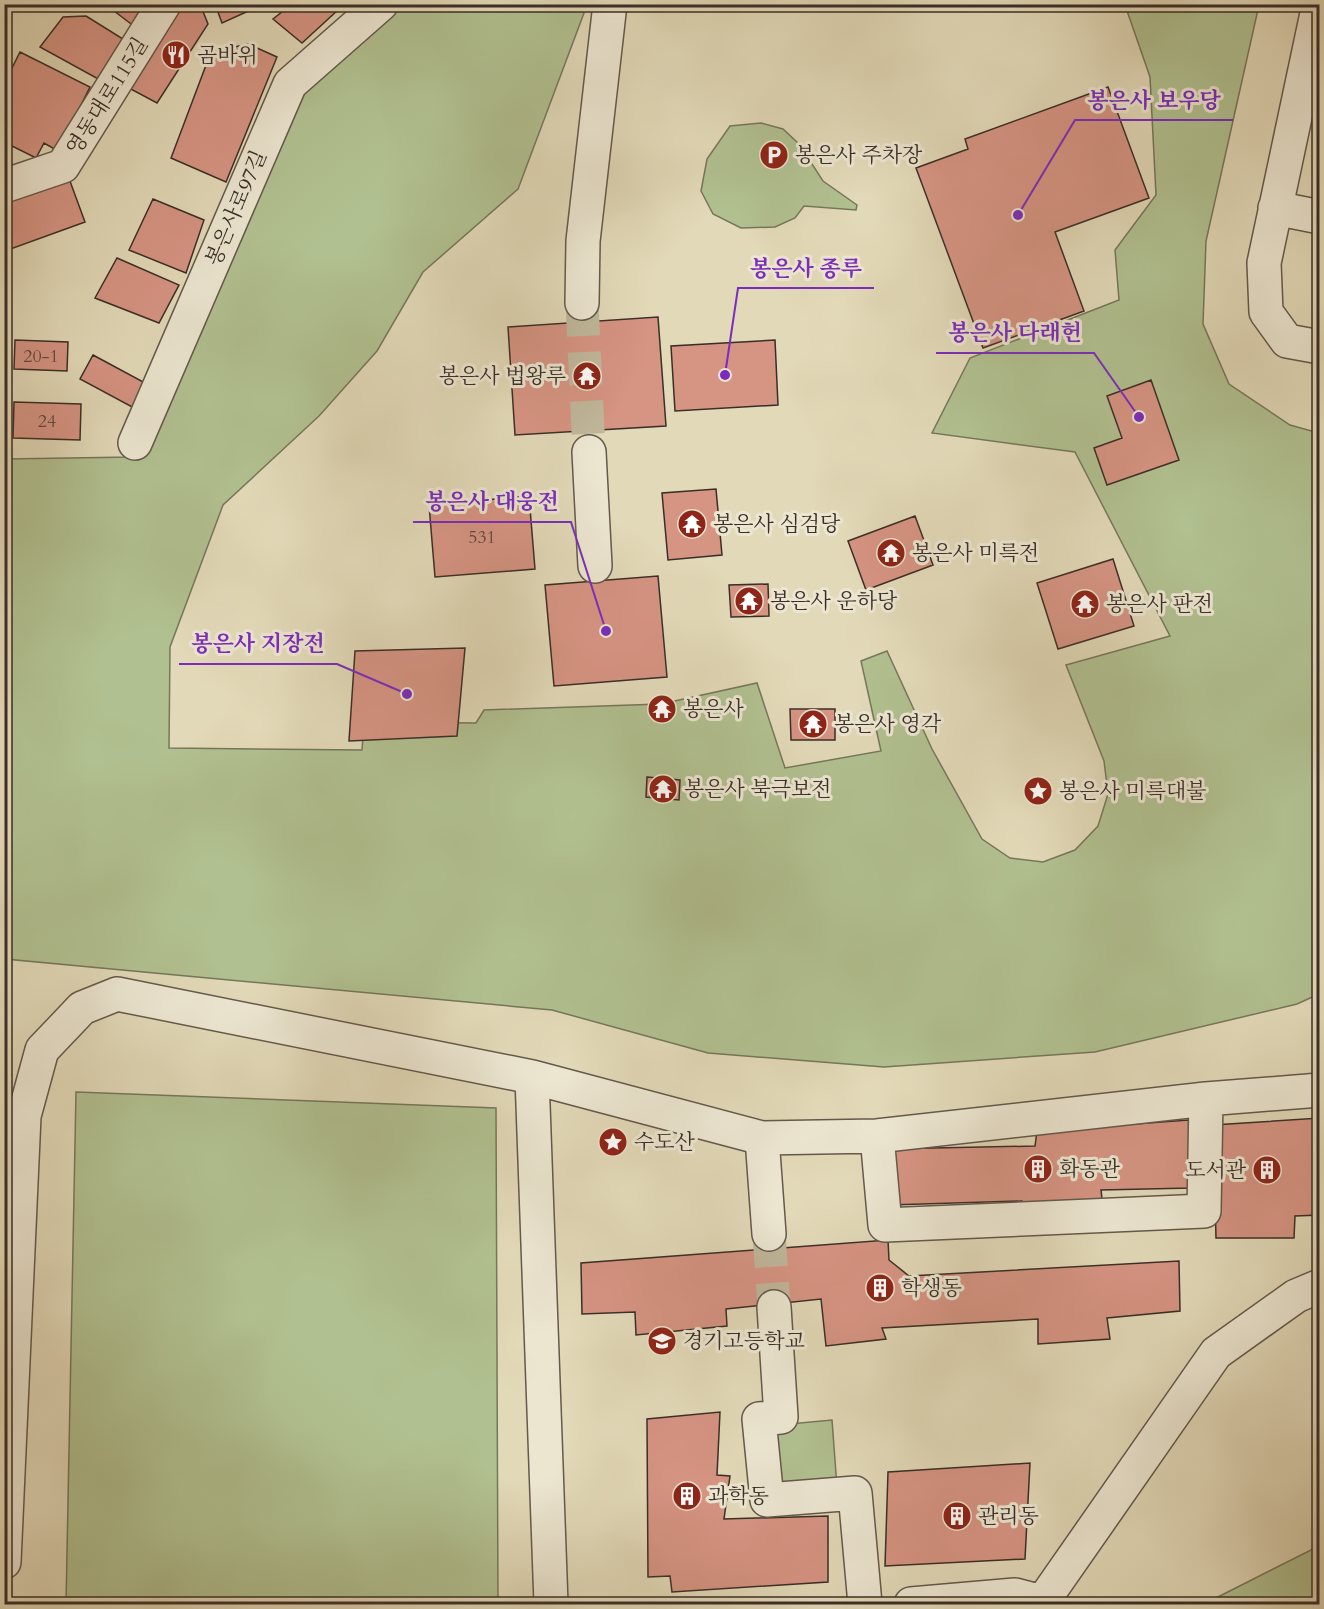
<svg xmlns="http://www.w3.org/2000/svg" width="1324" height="1609" viewBox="0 0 1324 1609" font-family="Cardo,'Noto Serif KR',serif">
<rect width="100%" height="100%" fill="#e2d9b8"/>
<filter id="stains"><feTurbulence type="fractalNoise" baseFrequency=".00333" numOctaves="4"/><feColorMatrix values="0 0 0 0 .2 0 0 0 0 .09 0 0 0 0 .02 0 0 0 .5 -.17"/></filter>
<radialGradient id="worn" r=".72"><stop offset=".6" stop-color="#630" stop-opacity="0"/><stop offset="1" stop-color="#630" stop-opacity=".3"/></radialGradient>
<path fill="#b1c090" stroke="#76775c" stroke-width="1.5" d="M389 5H587L518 189 423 272 377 351 319 416 223 505 170 647 169 748 362 750 364 722 476 723 484 710 661 704 757 683 785 768 881 751 861 661 887 651 932 749 982 839 1010 858 1043 862 1075 850 1098 826 1108 794 1104 761 1066 665 1170 636 1075 452 932 433 970 358 1119 300 1115 250 1156 195 1150 77 1125 5H1259L1206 241 1203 324 1229 384 1290 425 1319 433V994L1297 1004 1095 1052 884 1067 708 1053 552 1010 5 959 4 459 132 457 317 63Z
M761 123 783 129 799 144 823 181 857 205 856 210 804 206 795 218 775 227 741 228 713 214 701 191 707 159 730 126Z
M76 1092 496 1108 498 1604H66Z
M832 1420 837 1487 776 1492 768 1426Z
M1319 1546V1604H1204Z"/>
<path fill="#d69483" stroke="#3a2e28" stroke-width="1.5" d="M11 4H85V6L11 8Z
M105 4H148L135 27Z
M183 4H200L208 24 157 103 127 87Z
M215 4H264L222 23Z
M292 4H333L339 9 302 43 273 19Z
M86 16 123 39 100 80 40 47 63 17Z
M248 44 277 57 226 182 171 158 211 52Z
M20 52 90 87 58 151 44 143 36 158 4 142V123L10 111 4 105V84Z
M1108 87 1149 198 1055 232 1084 311 983 348 916 168 968 149 965 139Z
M67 173 85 222 5 251 4 194Z
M153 199 204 220 186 273 129 250Z
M117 258 179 285 159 323 95 298Z
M658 317 666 426 515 435 508 327Z
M15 340 68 342 67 371 14 369Z
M775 340 778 405 675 411 671 346Z
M93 355 147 384 134 408 80 379Z
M1151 380 1179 460 1107 485 1094 448 1122 438 1107 396Z
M14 402 81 404 80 440 13 438Z
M716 489 722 555 668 560 662 493Z
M529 496 535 569 435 577 429 505Z
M915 516 933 565 866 590 848 541Z
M1113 559 1134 626 1058 649 1037 583Z
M658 576 667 677 554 686 545 585Z
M768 584 769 616 731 617 729 585Z
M465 648 457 736 349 741 355 651Z
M790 709H835V740H791Z
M647 777 680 780 679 800 646 797Z
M1320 1118V1215L1295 1216 1294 1238H1216L1213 1125Z
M1189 1120 1191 1188 1101 1190 1103 1207 1037 1212 1022 1201 890 1205 884 1149 1035 1146 1037 1131Z
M888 1240 889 1260 909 1276 1179 1261 1180 1311 1107 1318 1110 1339 1038 1344V1319L882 1328 886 1339 826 1346 821 1299 726 1309 727 1326 636 1335 635 1312 582 1314 581 1263Z
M720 1412 717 1475 730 1476 724 1519 828 1516V1582L672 1592 670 1576 648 1577 647 1419Z
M1030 1463 1025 1559 885 1566 888 1472Z"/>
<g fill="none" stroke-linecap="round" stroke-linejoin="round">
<path stroke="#c0b79b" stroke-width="33" stroke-dasharray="33 16" stroke-linecap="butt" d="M582 303 589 452
M769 1234 774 1307"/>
<g stroke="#64594c" stroke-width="36">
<path id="minor" d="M1319 4 1264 263 1266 312 1287 341 1320 347
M4 186 63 166 164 4
M1275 208 1320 217
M582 303 583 241 610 4
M135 443 290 84 381 4
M589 452 595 566
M532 1077 551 1604
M877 1136 885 1225 1204 1211 1206 1099
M762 1138 769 1234
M774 1307 781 1417 759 1419 767 1500 855 1493 865 1604
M4 1562 24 1116 42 1050 82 1008 117 994 532 1077 762 1138 877 1136 1206 1099 1320 1090
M911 1604 1015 1595 1042 1602
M1041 1604 1216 1353 1296 1296 1320 1286"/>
</g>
<use href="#minor" stroke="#ece6d1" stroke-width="33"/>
</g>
<defs>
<g id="restaurant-disc" transform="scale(1.5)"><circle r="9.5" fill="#8f2418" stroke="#ece6d1"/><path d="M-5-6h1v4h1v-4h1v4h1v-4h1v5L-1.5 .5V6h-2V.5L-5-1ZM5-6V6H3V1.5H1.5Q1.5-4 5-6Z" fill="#fff"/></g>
<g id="parking-disc" transform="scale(1.5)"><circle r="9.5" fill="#8f2418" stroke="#ece6d1"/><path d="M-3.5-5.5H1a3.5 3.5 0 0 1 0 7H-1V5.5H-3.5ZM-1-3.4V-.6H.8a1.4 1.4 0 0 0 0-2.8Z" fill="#fff"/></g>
<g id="temple-disc" transform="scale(1.5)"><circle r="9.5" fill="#8f2418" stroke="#ece6d1"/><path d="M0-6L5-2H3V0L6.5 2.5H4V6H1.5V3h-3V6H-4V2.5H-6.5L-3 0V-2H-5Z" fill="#fff"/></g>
<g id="sight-disc" transform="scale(1.5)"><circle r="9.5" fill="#8f2418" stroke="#ece6d1"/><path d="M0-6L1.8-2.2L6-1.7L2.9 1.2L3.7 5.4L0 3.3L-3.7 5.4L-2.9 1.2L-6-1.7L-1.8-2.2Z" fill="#fff"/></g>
<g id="building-disc" transform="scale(1.5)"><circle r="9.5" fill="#8f2418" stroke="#ece6d1"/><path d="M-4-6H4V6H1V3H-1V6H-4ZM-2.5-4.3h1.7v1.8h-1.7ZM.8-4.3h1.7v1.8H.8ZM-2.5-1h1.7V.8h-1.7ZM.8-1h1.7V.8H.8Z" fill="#fff"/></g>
<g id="school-disc" transform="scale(1.5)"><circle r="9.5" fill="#8f2418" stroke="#ece6d1"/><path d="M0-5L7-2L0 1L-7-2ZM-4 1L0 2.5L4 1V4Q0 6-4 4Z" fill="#fff"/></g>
</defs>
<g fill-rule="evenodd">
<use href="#restaurant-disc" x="176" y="55"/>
<use href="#parking-disc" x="774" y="155"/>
<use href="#temple-disc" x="587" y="376"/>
<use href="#temple-disc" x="692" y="524"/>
<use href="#temple-disc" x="891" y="553"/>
<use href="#temple-disc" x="749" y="601"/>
<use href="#temple-disc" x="1085" y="604"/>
<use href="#temple-disc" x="662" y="709"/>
<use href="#temple-disc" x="813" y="724"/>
<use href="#temple-disc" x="663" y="789"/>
<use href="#sight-disc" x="1038" y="791"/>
<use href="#sight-disc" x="613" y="1142"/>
<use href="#building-disc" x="1038" y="1169"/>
<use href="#building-disc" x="1267" y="1170"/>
<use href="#building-disc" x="880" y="1288"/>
<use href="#school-disc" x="662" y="1341"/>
<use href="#building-disc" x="687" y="1496"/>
<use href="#building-disc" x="957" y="1516"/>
</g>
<g text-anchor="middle" stroke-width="6" stroke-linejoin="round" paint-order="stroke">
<g font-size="18" fill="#61483f">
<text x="41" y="362">20-1</text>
<text x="47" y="427">24</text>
<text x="482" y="543">531</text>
</g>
<g font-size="21" fill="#3a2e28" stroke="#ece6d1" text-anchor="start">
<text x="197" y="62">곰바위</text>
<text x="795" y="162">봉은사 주차장</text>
<text x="566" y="383" text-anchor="end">봉은사 법왕루</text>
<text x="713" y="531">봉은사 심검당</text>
<text x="912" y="560">봉은사 미륵전</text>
<text x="770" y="608">봉은사 운하당</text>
<text x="1106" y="611">봉은사 판전</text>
<text x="683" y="716">봉은사</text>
<text x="834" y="731">봉은사 영각</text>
<text x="684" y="796">봉은사 북극보전</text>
<text x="1059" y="798">봉은사 미륵대불</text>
<text x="634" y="1149">수도산</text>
<text x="1059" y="1176">화동관</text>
<text x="1246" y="1177" text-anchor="end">도서관</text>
<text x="901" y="1295">학생동</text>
<text x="683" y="1348">경기고등학교</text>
<text x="708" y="1503">과학동</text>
<text x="978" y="1523">관리동</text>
</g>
<g font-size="21" fill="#3a2e28" stroke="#ece6d1">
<text transform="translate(107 96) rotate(-58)" y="7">영동대로115길</text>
<text transform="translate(236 208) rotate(-67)" y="7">봉은사로97길</text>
</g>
</g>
<path fill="none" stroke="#7b2cbf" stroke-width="2" d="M1018 215L1075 120H1233M725 375L738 288H874M1139 417L1094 353H936M606 631L571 522H413M407 694L337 664H179"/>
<g fill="#7b2cbf" stroke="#ece6d1" stroke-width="2">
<circle cx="1018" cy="215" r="6"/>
<circle cx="725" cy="375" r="6"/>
<circle cx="1139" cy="417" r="6"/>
<circle cx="606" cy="631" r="6"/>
<circle cx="407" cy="694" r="6"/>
</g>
<g font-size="22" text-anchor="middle" font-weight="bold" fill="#7b2cbf" stroke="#ece6d1" stroke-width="6" stroke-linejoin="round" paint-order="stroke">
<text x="1154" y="108">봉은사 보우당</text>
<text x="806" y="276">봉은사 종루</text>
<text x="1015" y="340">봉은사 다래헌</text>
<text x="492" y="509">봉은사 대웅전</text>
<text x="258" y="651">봉은사 지장전</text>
</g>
<rect width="1324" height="1609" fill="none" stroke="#e2d9b8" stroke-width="24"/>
<rect x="6" y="6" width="1312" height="1597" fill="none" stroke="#3a2e28" stroke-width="3"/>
<rect x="12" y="12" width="1300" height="1585" fill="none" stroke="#3a2e28" stroke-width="1.5"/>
<rect width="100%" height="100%" filter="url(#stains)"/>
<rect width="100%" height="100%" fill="url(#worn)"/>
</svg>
